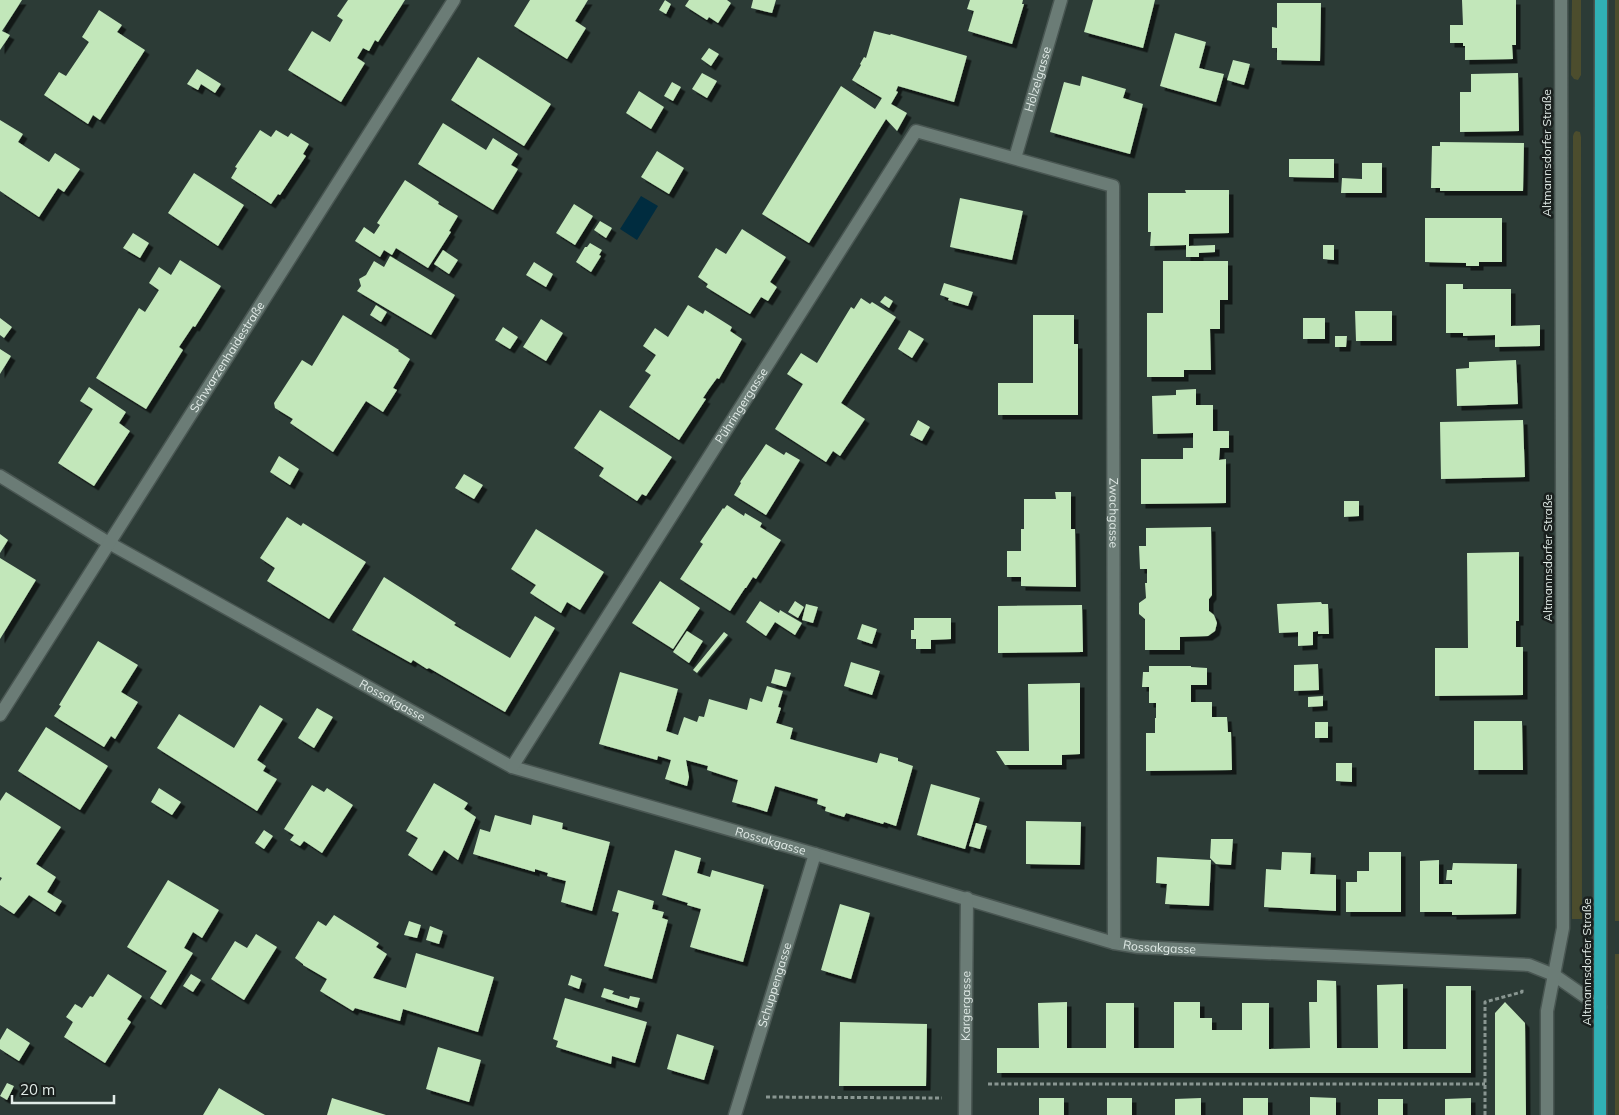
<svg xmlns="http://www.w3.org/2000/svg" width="1619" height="1115" viewBox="0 0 1619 1115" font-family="Mulish,sans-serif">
<defs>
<filter id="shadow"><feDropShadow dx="4.5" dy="4.5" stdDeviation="0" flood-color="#0009"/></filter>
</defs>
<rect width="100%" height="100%" fill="#2c3b36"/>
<path fill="#4c4d2d" d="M1572 0H1581V75L1578 80 1574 79 1571 75Z
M1615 0H1619V921H1615Z
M1576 131 1580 132 1581 137 1582 919H1572L1573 136 1574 133Z
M1615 954H1619V1115H1615Z"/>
<path fill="#002c3f" d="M641 196 658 206 637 240 620 229Z"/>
<path fill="#c2e7ba" filter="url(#shadow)" d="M0 0H22L2 31 10 35 0 50Z
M348 0H405L378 42 375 40 369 51 363 48 357 58 365 63 341 102 288 70 312 31 330 42 343 20 337 16Z
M530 0H588L575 21 586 28 567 59 514 26Z
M665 0 671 4 666 14 659 10Z
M689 0H727L731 3 718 23 709 17 707 20 685 6Z
M753 0H776L772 13 751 8Z
M970 0H1023L1022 4H1024L1012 44 968 31 974 11 967 9Z
M1093 0H1155L1143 48 1084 32Z
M1462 0H1516V45H1512L1513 59 1465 60V46H1463V43H1450V25H1463Z
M1277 3H1321L1320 61 1277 60V48H1272V27L1277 28Z
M99 10 122 25 117 32 145 50 100 120 93 115 88 124 44 95 59 72 66 76 89 42 82 37Z
M874 31 890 35 891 34 967 56 954 102 898 86 896 91 898 92 891 104 907 113 897 131 886 119 809 243 762 214 841 86 875 109 882 98 852 80 861 65 860 64 864 57 866 58Z
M1175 33 1206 42 1199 68 1224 74 1216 102 1160 86Z
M709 48 719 54 711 66 701 59Z
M478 57 551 104 524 146 451 100Z
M1233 60 1250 64 1244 85 1227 80Z
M197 69 221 84 215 93 201 84 198 90 187 84Z
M702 73 717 81 707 98 692 89Z
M1518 73 1519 131 1460 132V92H1471V74Z
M1082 76 1126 89 1123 98 1143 104 1130 154 1050 132 1064 82 1080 86Z
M672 82 681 87 673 101 664 96Z
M639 91 664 107 651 129 626 113Z
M0 120 23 134 18 142 49 162 55 153 80 169 64 192 58 188 39 217 0 191Z
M443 123 486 150 493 138 518 154 511 165 518 169 493 210 418 164Z
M260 130 271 137 276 130 288 137 291 133 309 144 303 154 306 156 280 195 278 194 271 204 231 178 237 168 235 167Z
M1440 142 1524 143 1523 191H1440V188H1431L1432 146H1440Z
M657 151 684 168 669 194 641 177Z
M1289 159H1334V178L1289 177Z
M1362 163H1382V193H1341L1342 178 1362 179Z
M194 173 244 205 218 246 168 213Z
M405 180 439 202 438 204 458 216 449 231 451 232 428 268 396 248 392 255 384 250 380 257 355 241 364 227 374 234 380 225 377 223Z
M1185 190H1229V233L1189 234V246L1215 245V252L1199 253V257H1186V245L1150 246 1151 232H1148V193H1186Z
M960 198 1023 211 1012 260 950 247Z
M574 204 593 216 575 245 556 233Z
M1425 218H1502V262H1479V266H1466V263L1425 262Z
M600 221 612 228 606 238 594 230Z
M742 229 786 257 770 282 777 287 768 301 761 297 750 314 706 287 708 284 698 277 716 248 726 254Z
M133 233 149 243 140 258 123 248Z
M590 243 602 250 599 255 601 256 591 272 576 262 585 247H587Z
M1323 245H1334V260L1323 259Z
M443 250 458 260 449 274 434 264Z
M390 256 455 295 431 335 357 291 361 286 359 279 366 275 374 261 384 267Z
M180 260 221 286 195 327 193 326 179 347 183 350 146 409 96 378 139 308 145 312 159 290 149 283 159 267 171 275Z
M1163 261H1228V300H1220V329H1210L1211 370H1184V377H1147V313H1163Z
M534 262 553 274 546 287 526 275Z
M944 283 973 292 968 306 948 300 949 298 940 295Z
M1446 284H1463V289H1511V326L1540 325V346L1495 347V335L1463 336V333H1446Z
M885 296 893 301 889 308 880 302Z
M861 298 870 304 872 302 896 317 841 403 865 419 840 456 833 451 826 462 775 429 803 384 787 374 801 353 817 363 851 307 854 309Z
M376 305 387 312 381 322 370 315Z
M688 305 703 314 705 310 732 327 730 331 742 339 719 379 717 378 709 389 703 398 706 399 679 440 629 407 651 375 645 371 656 355 643 346 655 328 668 337Z
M1355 311H1392V341H1356Z
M343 315 399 350 398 351 410 359 393 388 397 390 383 412 366 401 333 452 290 423 293 419 275 408 274 403 302 360 312 366Z
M1033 315H1074V344H1078V415H998V383H1033Z
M0 318 12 327 4 338 0 335Z
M1303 318H1325V339H1303Z
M541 319 563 333 546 361 523 347Z
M503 327 518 337 510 349 495 340Z
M909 330 924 339 912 358 898 349Z
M1335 336H1347L1346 347H1335Z
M0 349 11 356 0 374Z
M1516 360 1518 404 1457 406 1456 369 1469 368V362Z
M89 387 126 412 119 423 130 431 94 486 58 463 93 409 80 401Z
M1196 389V405H1213V431H1229V448H1220L1219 460 1226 459V503L1141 504V459H1183V448H1193V433L1153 434 1152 396 1176 395V390Z
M600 410 672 457 646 496 642 494 637 501 599 476 604 468 574 448Z
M918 420 930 427 922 441 910 435Z
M1523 420 1525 477 1441 479 1440 422Z
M766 444 784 455 786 452 800 460 766 515 734 495 741 483 740 482Z
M279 456 299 469 290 485 270 472Z
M464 474 483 485 474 499 455 488Z
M1055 492H1071V529H1075L1076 587 1021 586V577H1007V551H1021V529H1024V499H1056Z
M1344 501H1359V516L1344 517Z
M727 505 744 516 745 513 762 523 760 527 781 540 756 579 753 577 746 588H745L730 611 680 579 703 544 700 542 723 508 724 509Z
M287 517 301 526 303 523 366 562 329 619 267 581 275 568 260 558Z
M1211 527 1212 595 1209 599V611L1214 615 1217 623 1215 631 1208 636 1180 637V650H1145V619L1139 614V603L1146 598 1145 583H1147V569H1140L1139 546H1146V528Z
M536 529 604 572 580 610 567 602 561 613 530 593 536 585 511 569Z
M0 534 8 540 0 553Z
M1519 552V621H1516V647H1523V695L1435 696V648H1468L1467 553Z
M0 558 36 580 0 639Z
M384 577 456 623 454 625 510 658 535 616 555 628 505 712 429 668 427 669 413 660 411 663 352 630Z
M660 581 700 608 673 649 632 623Z
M760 601 779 613 780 610 802 623 795 635 775 622 766 636 746 622Z
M795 601 804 607 798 618 788 612Z
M1321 602 1322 604H1328L1329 634H1318V631L1313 632V645L1298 646V632L1279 633 1277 604Z
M806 604 818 607 813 623 802 620Z
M1082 605 1083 652 998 653V606Z
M914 618H951V639L931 640V649H916V639H911V630H914Z
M862 624 877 629 872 644 857 639Z
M687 631 703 641 689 663 673 652Z
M724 632 728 635 697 673 693 670Z
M98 641 138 665 121 692 138 702 115 739 111 736 104 747 54 716 61 706 59 705Z
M851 662 880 671 872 695 844 686Z
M1318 664 1319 690 1294 691V665Z
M1149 666H1191V667L1207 668V685H1191V702H1212V717H1227L1228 732H1231L1232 770 1146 771V733H1155V718H1156V703H1149V687H1142L1143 672H1149Z
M775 669 791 673 786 687 771 683Z
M620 672 678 689 666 731 678 735 684 717 697 722 699 716 704 717 709 699 747 710 750 698 762 702 767 686 783 691 778 707 781 708 776 723 793 728 790 739 877 763 880 753 898 758V761L913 766 896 826 884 822 883 824 846 813 844 817 825 811 826 807 817 804 818 799 775 786 767 812 751 807 732 802 738 780 707 770 708 766 686 760 689 777 687 786 665 779 671 760 658 756 657 760 599 744Z
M1080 683V754L1062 755V765H1005L996 751H1029L1028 684Z
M1323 696V706L1308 707V697Z
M260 705 283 719 257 760 266 766 263 771 277 779 257 811 157 748 179 714 234 748Z
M317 708 333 717 314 748 298 738Z
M1474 721H1522L1523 770H1474Z
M1315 722H1328V738H1315Z
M46 727 108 766 80 810 18 771Z
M1336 763H1352V782L1336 781Z
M434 783 468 803 464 809 476 817 458 860 444 850 432 871 408 855 418 838 406 831Z
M931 784 980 798 965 849 917 835Z
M312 785 324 792 327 788 353 805 322 853 304 841 300 846 290 840 294 835 284 829Z
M159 788 181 802 172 815 151 802Z
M6 792 61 827 36 864 56 877 47 892 62 901 55 912 29 895 14 914 0 905V881L2 878 0 877V801Z
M495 815 531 825 533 815 563 823 562 829 610 842 592 911 561 902 566 881 547 876 548 873 535 869V872L473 854 480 829 490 832Z
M1026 821 1081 822 1080 865 1026 864Z
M976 823 987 826 980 849 969 846Z
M264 830 273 836 264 849 255 843Z
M1211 839H1233L1231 865 1216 864 1210 858Z
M675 850 701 858 697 873 710 877 712 870 764 885 743 962 690 947 701 909 687 905 688 903 662 895Z
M1282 852 1311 853 1310 874 1336 875V911L1264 907 1266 869 1281 870Z
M1369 852H1401V912H1346V882H1357V871H1369Z
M1157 857 1211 860 1209 906 1165 904 1167 884 1156 883Z
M1439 860V884H1452V880H1446L1447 870H1452L1453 863 1517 864 1516 914 1452 915V912H1420V861Z
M168 880 219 910 202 938 193 932 184 948 193 953 161 1005 150 998 167 971 127 947Z
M618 890 654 901 652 909 664 912 662 918 668 920 652 979 604 966 619 913 612 911Z
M840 904 870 913 851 979 821 970Z
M334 915 379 943 376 947 387 954 373 978 406 988 416 953 494 977 478 1032 403 1009 400 1021 355 1008 353 1011 320 991 327 979 303 965V964L295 958 318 921 326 926Z
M409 921 421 925 417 938 404 935Z
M430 926 443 931 439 944 426 940Z
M256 934 277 947 244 1000 211 979 235 941 247 948Z
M108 974 142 996 127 1019 131 1022 105 1063 64 1037 73 1022 66 1017 75 1004 82 1008 90 996 93 997Z
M191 974 201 980 193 992 183 986Z
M571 975 582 979 579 989 568 985Z
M1317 980 1336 981 1337 1048H1378L1377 985 1403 984V1049H1446V986H1471V1073H997V1048H1039L1038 1003 1067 1002V1048H1106V1003H1134V1048H1174V1002H1200V1018H1212V1030H1242V1003H1269V1049L1310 1048 1309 1002H1317Z
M604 988 614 991 612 994 629 999 630 996 640 998 637 1008 601 997Z
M565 998 647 1022 635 1063 612 1056 611 1064 556 1047 558 1041 553 1039Z
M1505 1002 1525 1023 1526 1115H1495V1013Z
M840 1022 927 1024 926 1086H839Z
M7 1028 30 1043 19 1061 0 1049V1040Z
M677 1034 714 1046 704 1080 667 1069Z
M438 1047 481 1060 469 1102 426 1089Z
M7 1083 14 1086 7 1100 0 1096Z
M219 1088 265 1115H203Z
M1310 1097 1336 1098V1115H1310Z
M332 1098 386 1115H327Z
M1039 1098H1064V1115H1039Z
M1107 1098H1132V1115H1107Z
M1201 1098V1115H1175V1099Z
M1243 1098H1268V1115H1243Z
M1471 1098V1115H1445V1099Z
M1378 1099H1403V1115H1378Z"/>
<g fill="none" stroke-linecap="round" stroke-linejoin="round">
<g stroke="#495652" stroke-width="15">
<g id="street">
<path id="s1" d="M1015 158 1061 0"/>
<path id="s2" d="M0 476 109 543 512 767 815 854 1114 943 1138 947 1529 965 1554 975 1600 1007"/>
<path id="s3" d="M0 715 454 0"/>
<path id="s4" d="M512 767 916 131 1113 186 1114 943"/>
<path id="s5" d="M735 1115 815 854"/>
<path id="s6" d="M965 1115 967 898"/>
<path d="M1547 1115V1011L1563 928 1561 0"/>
</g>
</g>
<g stroke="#495652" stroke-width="15">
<path id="primary" d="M1600 1115 1601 0"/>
</g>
<path stroke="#899691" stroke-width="3" stroke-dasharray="4 2.5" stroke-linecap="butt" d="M988 1084H1485
M766 1097 942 1098
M1485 1115V1002L1522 992V989"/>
<use href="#street" stroke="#6b7c76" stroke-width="12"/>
<use href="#primary" stroke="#30b0b5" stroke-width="12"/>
</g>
<g text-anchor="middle" stroke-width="5" stroke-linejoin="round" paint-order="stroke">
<g font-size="12" fill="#e1ebe7" stroke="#1a201e">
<text dy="4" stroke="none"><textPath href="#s1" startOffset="82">Hölzelgasse</textPath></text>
<text transform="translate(1547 153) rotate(-90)" y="4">Altmannsdorfer Straße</text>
<text dy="4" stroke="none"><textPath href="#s3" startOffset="424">Schwarzenhaidestraße</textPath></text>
<text dy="4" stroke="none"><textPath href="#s4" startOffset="428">Pühringergasse</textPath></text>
<text dy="4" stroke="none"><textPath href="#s4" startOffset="1285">Zwachgasse</textPath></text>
<text transform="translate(1548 558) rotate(-90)" y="4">Altmannsdorfer Straße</text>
<text dy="4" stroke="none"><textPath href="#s2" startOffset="452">Rossakgasse</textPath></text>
<text dy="4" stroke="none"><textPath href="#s2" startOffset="858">Rossakgasse</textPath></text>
<text dy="4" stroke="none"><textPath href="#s2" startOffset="1262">Rossakgasse</textPath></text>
<text transform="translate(1587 962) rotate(-90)" y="4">Altmannsdorfer Straße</text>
<text dy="4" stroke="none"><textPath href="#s5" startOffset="136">Schuppengasse</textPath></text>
<text dy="4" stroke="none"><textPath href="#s6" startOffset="109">Kargergasse</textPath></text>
</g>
</g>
<path d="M12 1095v8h102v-8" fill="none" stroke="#e1ebe7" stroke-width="2.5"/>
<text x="20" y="1095" font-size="15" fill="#e1ebe7" stroke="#1a201e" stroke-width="4" paint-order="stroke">20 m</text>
</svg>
